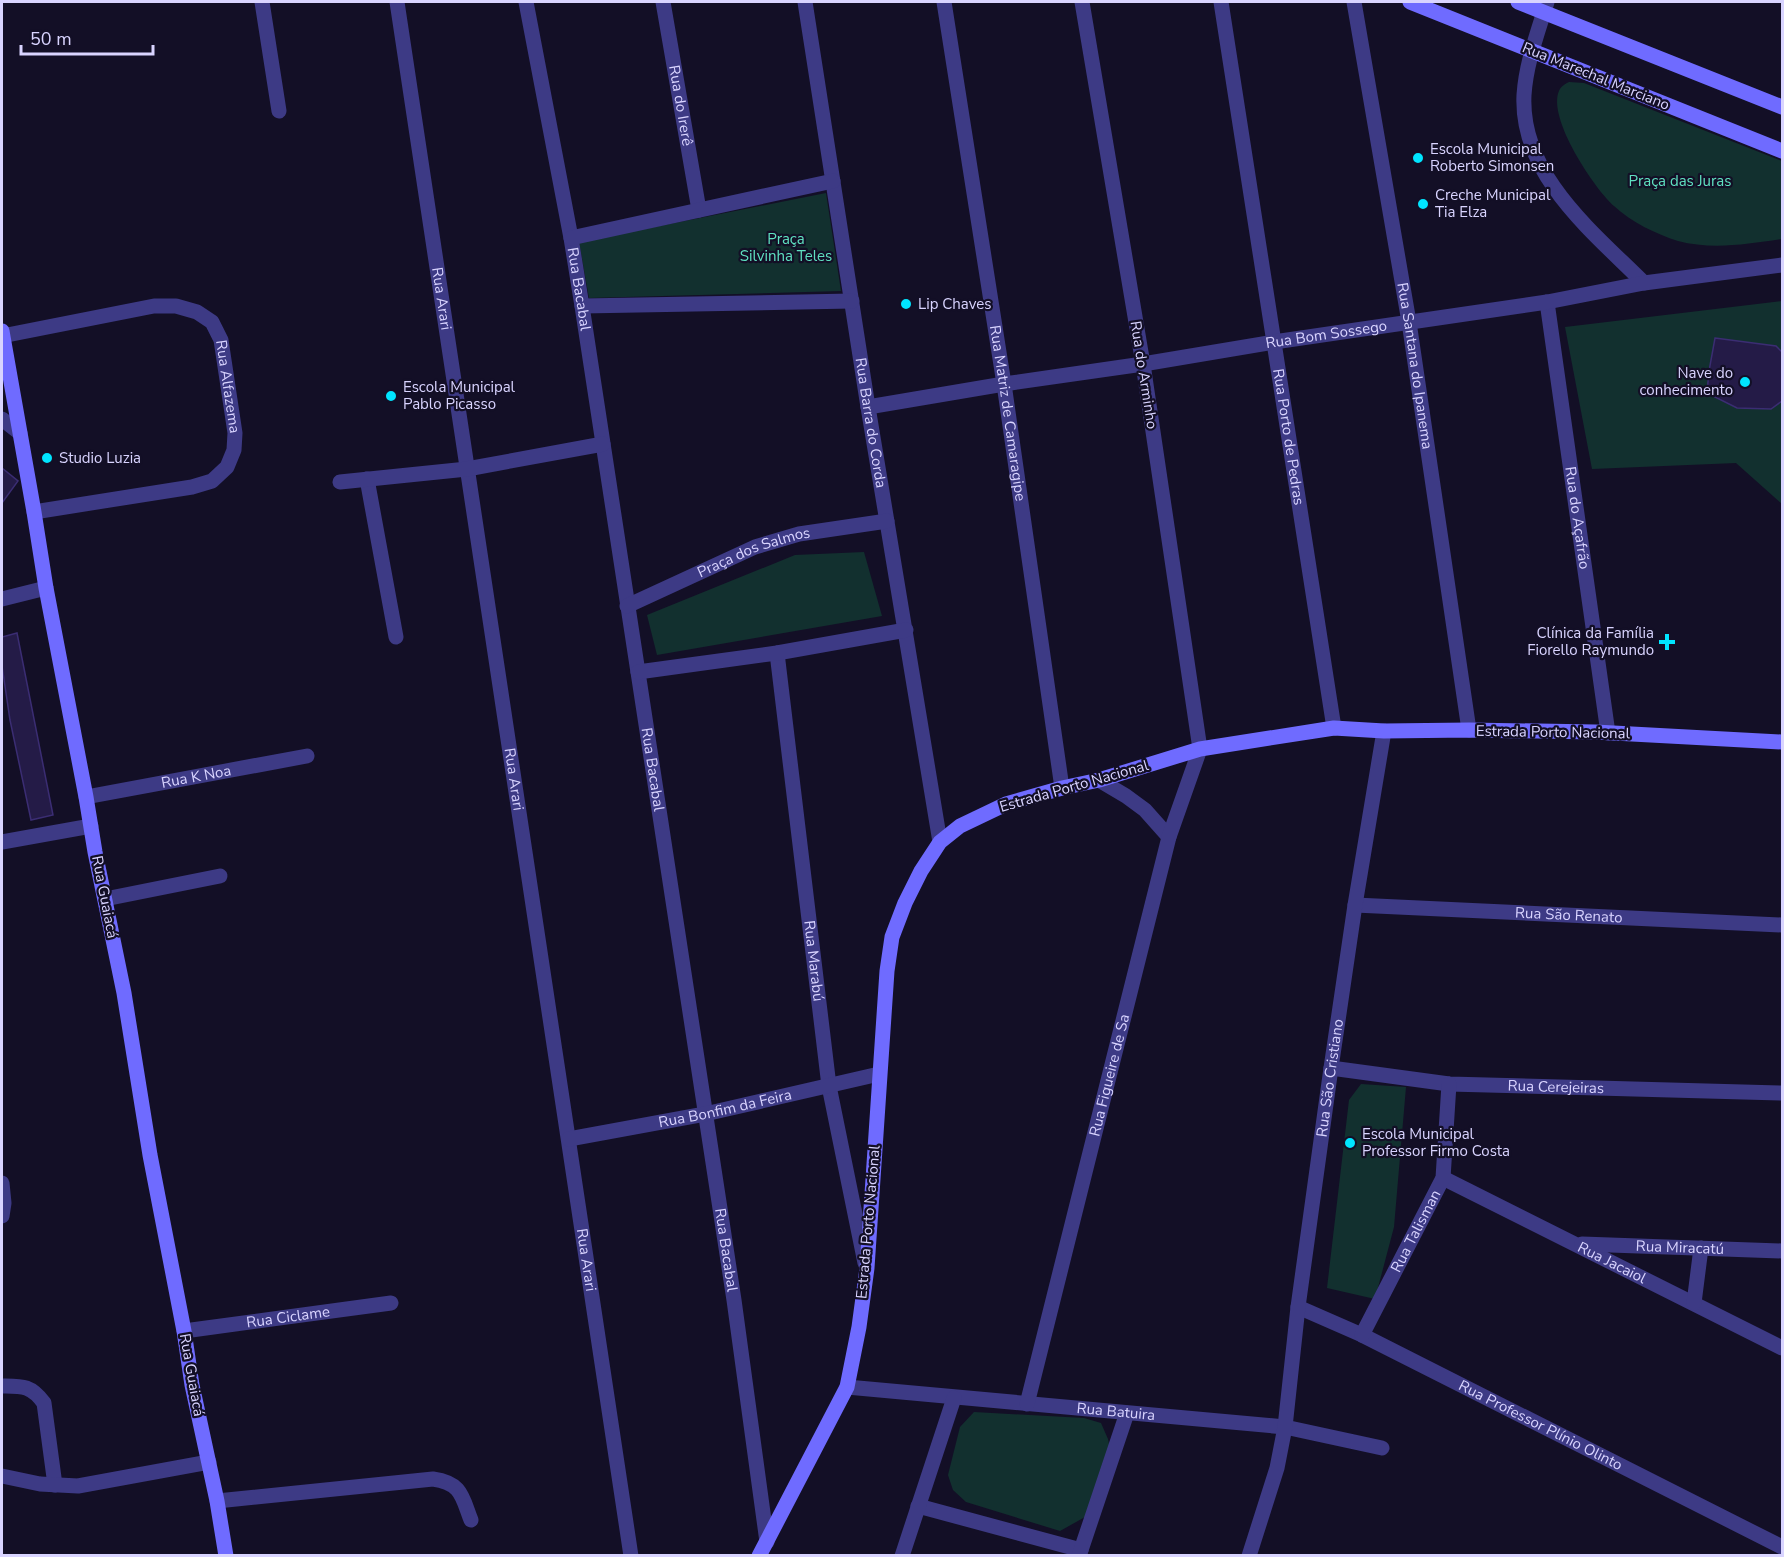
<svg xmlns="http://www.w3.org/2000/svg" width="1784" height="1557" viewBox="0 0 1784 1557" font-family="'Nunito Sans',sans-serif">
<rect width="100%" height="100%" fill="#130f26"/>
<path fill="#12302f" d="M1569 82 1584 83 1782 161V239C1748 244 1712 250 1678 241 1656 234 1631 222 1614 206 1594 188 1547 118 1559 91 1561 86 1565 84 1569 82Z
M826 193 841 291 589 298 579 242Z
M1782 301V504L1736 463 1592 469 1565 327Z
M864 552 882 616 657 655 647 615 795 555Z
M1361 1084 1406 1087 1394 1227 1375 1299 1327 1288 1349 1100Z
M974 1412 1084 1418 1101 1423 1108 1439 1110 1449 1085 1517 1060 1531 966 1502 953 1490 948 1475 960 1427Z"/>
<path fill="#241b47" stroke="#3b2d73" stroke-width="1.5" d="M1715 338 1776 346 1782 352V401L1771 409 1737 408 1707 393 1709 371Z
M2 468 18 481 2 503Z
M17 633 53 815 31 820 10 720 2 666V637Z"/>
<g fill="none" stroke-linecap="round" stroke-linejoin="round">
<g stroke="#3d3a85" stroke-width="15">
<path d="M262 2 279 111"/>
<path id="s1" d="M397 2 631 1556"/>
<path id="s2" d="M526 2 571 238 582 306 734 1300 767 1542"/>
<path id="s3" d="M663 2 699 210"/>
<path id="s4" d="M805 2 868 407 940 842"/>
<path id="s5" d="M944 2 1004 384 1062 788"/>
<path id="s6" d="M1221 2 1334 728"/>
<path id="s7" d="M1354 2 1409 322 1469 730"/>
<path d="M1547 2C1538 32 1526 63 1524 95 1520 175 1593 232 1644 283"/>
<path d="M571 238 833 181"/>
<path id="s8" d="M1547 302 1608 733"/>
<path d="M582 306 852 301"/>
<path id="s9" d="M2 336 154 306H176L197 312 212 322 221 340 235 433 234 450 227 467 212 481 192 487 34 512"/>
<path id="s10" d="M868 407 1004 384 1143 364 1274 342 1547 302 1644 283 1782 265"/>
<path d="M2 419 20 433"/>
<path d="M367 479 396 637"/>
<path d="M340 482 467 469 603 444"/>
<path d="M2 599 46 588"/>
<path id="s11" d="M627 606 755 547 799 534 887 521"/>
<path id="s12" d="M777 653 829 1086 865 1263"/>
<path d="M638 672 777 653 906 630"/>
<path d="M1099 780 1126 796 1145 810 1169 837"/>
<path id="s13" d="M86 797 307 756"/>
<path d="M2 842 91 826"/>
<path d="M105 899 220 876"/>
<path id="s14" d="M1355 905 1782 925"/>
<path id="s15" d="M1331 1068 1449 1084 1782 1093"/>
<path id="s16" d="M569 1139 705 1114 879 1074"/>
<path id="s17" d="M1443 1178 1782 1348"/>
<path d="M2 1183 4 1203 2 1216"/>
<path id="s18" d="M1582 1244 1782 1251"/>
<path d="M1694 1303 1701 1248"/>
<path id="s19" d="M1298 1307 1362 1335 1782 1547"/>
<path id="s20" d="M184 1331 391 1303"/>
<path id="s21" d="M1362 1335 1443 1178 1449 1084"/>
<path d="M2 1386C22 1386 31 1385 44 1403L55 1485"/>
<path id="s22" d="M847 1387 1285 1427 1382 1448"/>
<path id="s23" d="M1027 1404 1169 837 1200 749 1143 364 1082 2"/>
<path d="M2 1476 40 1484 78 1486 209 1462"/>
<path d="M217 1501 433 1479C462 1483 462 1497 471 1520"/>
<path d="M918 1506 1081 1550"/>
<path d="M902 1556 954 1398"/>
<path d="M1079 1556 1127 1413"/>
<path id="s24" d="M1249 1556 1277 1468 1285 1427 1298 1307 1331 1068 1355 905 1384 731"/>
</g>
<path stroke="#6f6bff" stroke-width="15" d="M1410 2 1782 151
M1518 2 1782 107
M2 331 34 512 46 588 86 797 95 852 124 993 150 1155 184 1331 192 1385 217 1501 226 1556
M759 1556 847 1387 859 1327 867 1268 887 971 892 937 905 903 921 871 940 842 960 826 1006 804 1062 788 1099 780 1200 749 1334 728 1384 731 1469 730 1595 732 1782 742"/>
</g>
<g fill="#00e5ff" stroke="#130f26" stroke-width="2">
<circle cx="1418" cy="158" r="6"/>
<circle cx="1423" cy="204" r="6"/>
<circle cx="906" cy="304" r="6"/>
<circle cx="1745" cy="382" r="6"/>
<circle cx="391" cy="396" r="6"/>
<circle cx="47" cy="458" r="6"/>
<path d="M1664 633h6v6h6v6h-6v6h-6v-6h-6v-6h6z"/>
<circle cx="1350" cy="1143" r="6"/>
</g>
<g text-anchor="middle" stroke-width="4.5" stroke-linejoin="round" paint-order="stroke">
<g font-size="15" fill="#d9d4ff" stroke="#130f26">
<text transform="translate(1596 76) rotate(22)" y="5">Rua Marechal Marciano</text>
<text dy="5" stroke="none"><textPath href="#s3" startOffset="105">Rua do Irerê</textPath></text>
<text dy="5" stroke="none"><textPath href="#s2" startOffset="292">Rua Bacabal</textPath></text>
<text dy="5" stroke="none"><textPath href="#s1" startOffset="300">Rua Arari</textPath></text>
<text dy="5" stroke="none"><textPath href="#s10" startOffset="464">Rua Bom Sossego</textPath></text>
<text dy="5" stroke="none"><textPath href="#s7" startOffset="369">Rua Santana do Ipanema</textPath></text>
<text transform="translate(1144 375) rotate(81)" y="5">Rua do Arminho</text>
<text dy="5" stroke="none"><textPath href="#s9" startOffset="284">Rua Alfazema</textPath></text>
<text dy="5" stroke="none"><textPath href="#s5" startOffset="416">Rua Matriz de Camaragipe</textPath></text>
<text dy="5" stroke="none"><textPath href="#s4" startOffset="426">Rua Barra do Corda</textPath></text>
<text dy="5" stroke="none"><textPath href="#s6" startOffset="440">Rua Porto de Pedras</textPath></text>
<text dy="5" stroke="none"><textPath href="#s8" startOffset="218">Rua do Açafrão</textPath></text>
<text dy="5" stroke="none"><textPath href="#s11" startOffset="138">Praça dos Salmos</textPath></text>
<text transform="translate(1553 732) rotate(1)" y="5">Estrada Porto Nacional</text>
<text dy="5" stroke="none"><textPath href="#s2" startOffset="778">Rua Bacabal</textPath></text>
<text dy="5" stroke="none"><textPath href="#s13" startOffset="112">Rua K Noa</textPath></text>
<text dy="5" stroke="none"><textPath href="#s1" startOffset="786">Rua Arari</textPath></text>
<text transform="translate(1074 786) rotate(-16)" y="5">Estrada Porto Nacional</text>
<text transform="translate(105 897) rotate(79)" y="5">Rua Guaiacá</text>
<text dy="5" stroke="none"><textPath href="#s14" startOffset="214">Rua São Renato</textPath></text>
<text dy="5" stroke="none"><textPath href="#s12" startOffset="310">Rua Marabú</textPath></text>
<text dy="5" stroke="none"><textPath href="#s23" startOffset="339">Rua Figueire de Sa</textPath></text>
<text dy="5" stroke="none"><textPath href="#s24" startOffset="486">Rua São Cristiano</textPath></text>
<text dy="5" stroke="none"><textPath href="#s15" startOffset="226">Rua Cerejeiras</textPath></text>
<text dy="5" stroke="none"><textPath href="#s16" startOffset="159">Rua Bonfim da Feira</textPath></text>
<text transform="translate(868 1222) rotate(-85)" y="5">Estrada Porto Nacional</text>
<text dy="5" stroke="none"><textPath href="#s21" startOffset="117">Rua Talisman</textPath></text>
<text dy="5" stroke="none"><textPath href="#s18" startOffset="98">Rua Miracatú</textPath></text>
<text dy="5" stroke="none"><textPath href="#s2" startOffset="1264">Rua Bacabal</textPath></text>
<text dy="5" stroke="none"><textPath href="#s1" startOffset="1272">Rua Arari</textPath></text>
<text dy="5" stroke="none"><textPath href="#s17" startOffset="189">Rua Jacaiol</textPath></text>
<text dy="5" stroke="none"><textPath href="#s20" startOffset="105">Rua Ciclame</textPath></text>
<text transform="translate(192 1375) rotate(80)" y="5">Rua Guaiacá</text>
<text dy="5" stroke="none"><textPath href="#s22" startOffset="270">Rua Batuira</textPath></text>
<text dy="5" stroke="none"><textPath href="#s19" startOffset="270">Rua Professor Plínio Olinto</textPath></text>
</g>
<g font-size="15" fill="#d9d4ff" stroke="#130f26" text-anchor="start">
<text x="1430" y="154">Escola Municipal<tspan x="1430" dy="17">Roberto Simonsen</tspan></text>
<text x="1435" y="200">Creche Municipal<tspan x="1435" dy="17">Tia Elza</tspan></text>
<text x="918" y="309">Lip Chaves</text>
<text x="1733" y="378" text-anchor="end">Nave do<tspan x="1733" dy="17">conhecimento</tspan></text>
<text x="403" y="392">Escola Municipal<tspan x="403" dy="17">Pablo Picasso</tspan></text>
<text x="59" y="463">Studio Luzia</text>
<text x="1654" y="638" text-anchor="end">Clínica da Família<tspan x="1654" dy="17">Fiorello Raymundo</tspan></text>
<text x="1362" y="1139">Escola Municipal<tspan x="1362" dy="17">Professor Firmo Costa</tspan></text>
</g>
<g font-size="15" fill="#5fe0c0" stroke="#130f26">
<text x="1680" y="186">Praça das Juras</text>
<text x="786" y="244">Praça<tspan x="786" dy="17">Silvinha Teles</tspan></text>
</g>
</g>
<rect width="1784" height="1557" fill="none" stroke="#d9d4ff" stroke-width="6"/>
<path d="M21 45v9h132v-9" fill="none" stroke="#d9d4ff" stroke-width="3"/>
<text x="30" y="45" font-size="18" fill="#d9d4ff" stroke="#130f26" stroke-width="4.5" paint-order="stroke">50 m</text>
</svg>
